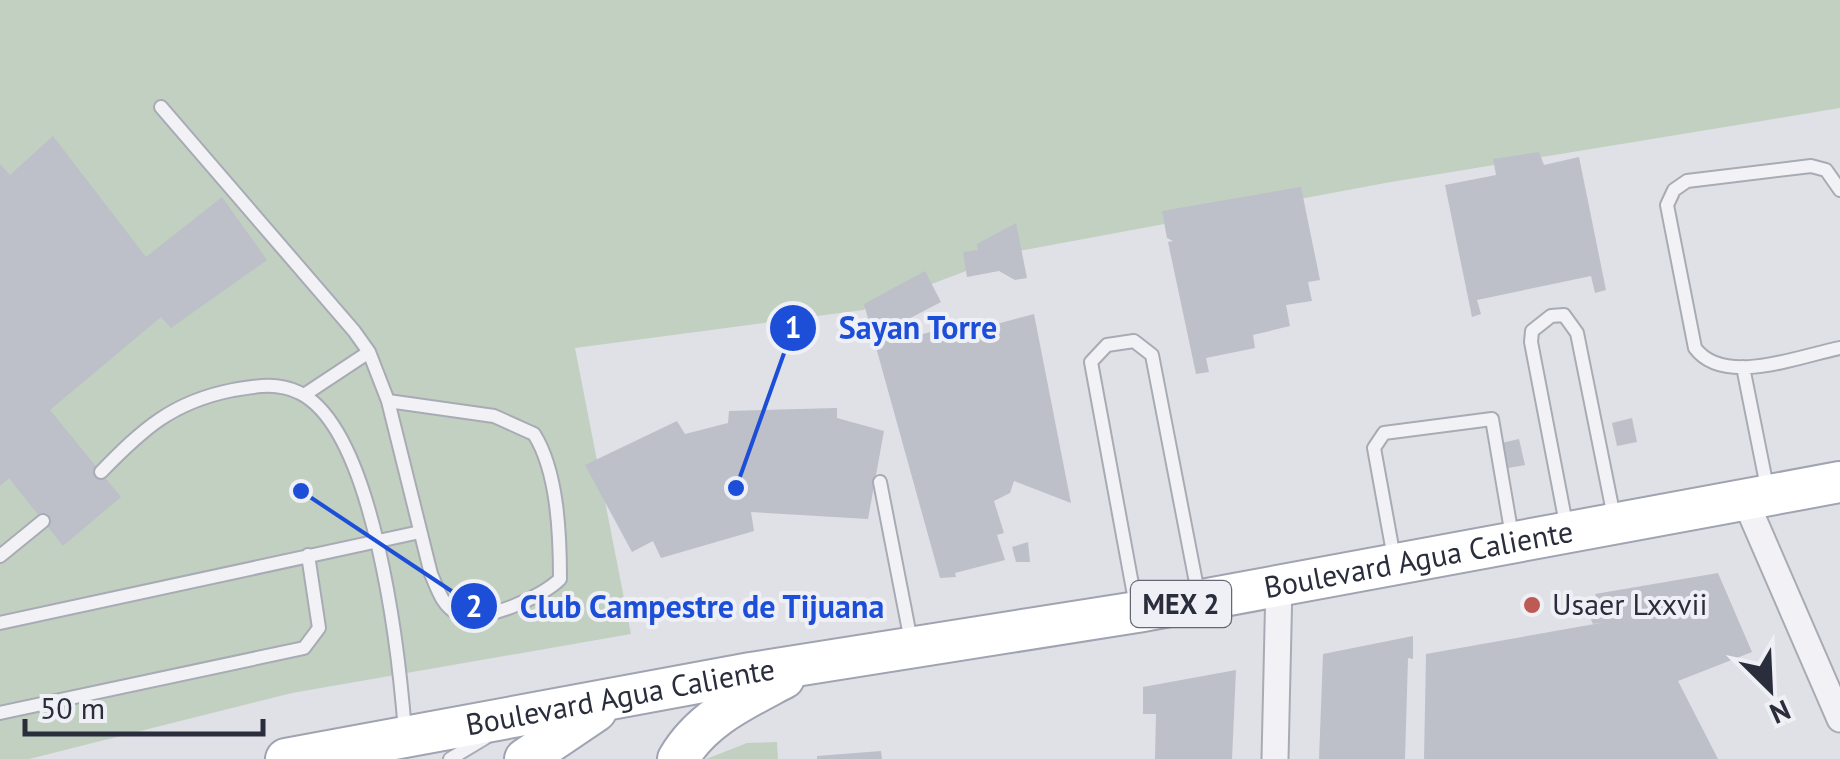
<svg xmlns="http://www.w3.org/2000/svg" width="1840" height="759" viewBox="0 0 1840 759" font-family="'PT Sans',sans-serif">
<rect width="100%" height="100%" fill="#e0e1e7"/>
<path fill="#c2d0c2" d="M0 0H1840V108L1391 182 1019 251 863 310 575 348 631 634 292 693 29 759H0Z
M777 742 778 759H706L747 743Z"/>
<path fill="#bdbfc9" d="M53 136 146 257 222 197 267 260 171 328 161 317 50 410 121 497 63 546 9 478 0 486V164L10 175Z
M1539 152 1544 165 1579 157 1606 290 1595 293 1591 276 1477 300 1481 314 1472 317 1445 185 1496 175 1493 159Z
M1301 187 1320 280 1308 282 1312 301 1286 305 1290 326 1253 335 1255 348 1206 358 1209 372 1196 374 1168 242 1173 241 1167 238 1162 211Z
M1016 223 1027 278 1015 280 999 271 967 277 963 252 978 250 977 244Z
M925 271 941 302 897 325 902 332 913 337 937 330 945 338 1034 314 1071 503 1014 481 1010 493 994 501 1004 533 997 535 1005 560 955 573 956 577 940 578 864 304Z
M837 408V418L884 431 868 519 751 512 754 531 661 558 653 541 632 552 585 465 677 421 685 434 728 423 729 411Z
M1632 418 1637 442 1617 446 1612 423Z
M1519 439 1525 465 1503 469 1497 444Z
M1028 542 1030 562H1016L1012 547Z
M1718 573 1752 652 1678 681 1718 759H1424L1426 654 1606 622 1593 624 1586 609 1597 605 1604 617 1595 594Z
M1413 636V659L1408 658 1405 759H1319L1323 654Z
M1236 670 1232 759H1155L1156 714H1143V687Z
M881 751 882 759H817V756Z"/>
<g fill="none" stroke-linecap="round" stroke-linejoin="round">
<g stroke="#a9abb4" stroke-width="16">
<path id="lane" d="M161 107 354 331 369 352 388 401
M1840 190 1826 170 1811 166 1687 181 1674 190 1667 205 1695 348C1724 387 1799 356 1840 348
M1743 367 1768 492
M304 395 369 352
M388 401 494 416 534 434C558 472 560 536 560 579 542 597 483 624 457 613 442 606 437 587 431 574Z
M101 472C143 429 172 402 233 390 257 386 277 382 300 393 375 431 399 654 405 732
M880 482 911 641
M1567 529 1531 342 1532 331 1551 316 1564 315 1577 333 1614 517
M0 556 43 521
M1394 558 1374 448 1384 433 1492 419 1512 536
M1136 606 1091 362 1107 345 1134 341 1152 355 1199 598
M0 623 420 532
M0 713 304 648 319 628 308 555
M450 759 485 738"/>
</g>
<g stroke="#a9abb4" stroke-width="29">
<path id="street" d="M1745 500 1840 719
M1275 759 1279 584"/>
</g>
<g stroke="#a0a3b1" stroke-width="44">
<g id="primary">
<path id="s1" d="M286 759 751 673 1137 612 1840 482"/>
<path d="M525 759 596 711"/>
<path d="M678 759C702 718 743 700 784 678"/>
</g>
</g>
<use href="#lane" stroke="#f2f2f6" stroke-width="12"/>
<use href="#street" stroke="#f2f2f6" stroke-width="25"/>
<use href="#primary" stroke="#fff" stroke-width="40"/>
</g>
<circle fill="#bd5a53" stroke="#eff0f5" stroke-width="4" cx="1532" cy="605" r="10"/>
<g text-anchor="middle" stroke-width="8" stroke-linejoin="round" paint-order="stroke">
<rect fill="#eff0f5" stroke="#656874" stroke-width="2.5" x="1131" y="581" width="100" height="46" rx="8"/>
<g font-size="28" font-weight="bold" fill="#2a2d3c">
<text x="1181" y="614">MEX 2</text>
</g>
<g font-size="30" fill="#2a2d3c" stroke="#eff0f5">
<text dy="10" stroke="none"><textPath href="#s1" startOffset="1150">Boulevard Agua Caliente</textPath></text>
<text dy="10" stroke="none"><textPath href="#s1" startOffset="340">Boulevard Agua Caliente</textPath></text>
</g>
<g font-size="30" fill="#2a2d3c" stroke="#eff0f5" text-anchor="start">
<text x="1552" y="615">Usaer Lxxvii</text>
</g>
</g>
<path fill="none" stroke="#1d4ed8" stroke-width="4" d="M736 488L793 328M301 491L474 606"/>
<g fill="#1d4ed8" stroke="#eff0f5" stroke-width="4">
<circle cx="736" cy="488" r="10"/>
<circle cx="301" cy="491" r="10"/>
<circle cx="793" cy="328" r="25"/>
<circle cx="474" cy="606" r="25"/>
</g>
<g font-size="30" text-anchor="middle" font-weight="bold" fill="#fff">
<text x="793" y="338">1</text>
<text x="474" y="617">2</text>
</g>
<g font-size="32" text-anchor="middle" font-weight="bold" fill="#1d4ed8" stroke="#eff0f5" stroke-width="8" stroke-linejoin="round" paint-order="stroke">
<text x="918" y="339">Sayan Torre</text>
<text x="702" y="618">Club Campestre de Tijuana</text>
</g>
<g transform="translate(1770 689) rotate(156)" stroke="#eff0f5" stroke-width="8" paint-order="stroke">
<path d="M0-8L18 38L0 25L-18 38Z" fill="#2a2d3c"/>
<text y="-15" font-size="28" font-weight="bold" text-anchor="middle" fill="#2a2d3c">N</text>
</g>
<path d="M25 719v15h238v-15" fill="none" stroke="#2a2d3c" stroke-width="5"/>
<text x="40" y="719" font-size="30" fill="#2a2d3c" stroke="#eff0f5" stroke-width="8" paint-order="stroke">50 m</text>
</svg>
